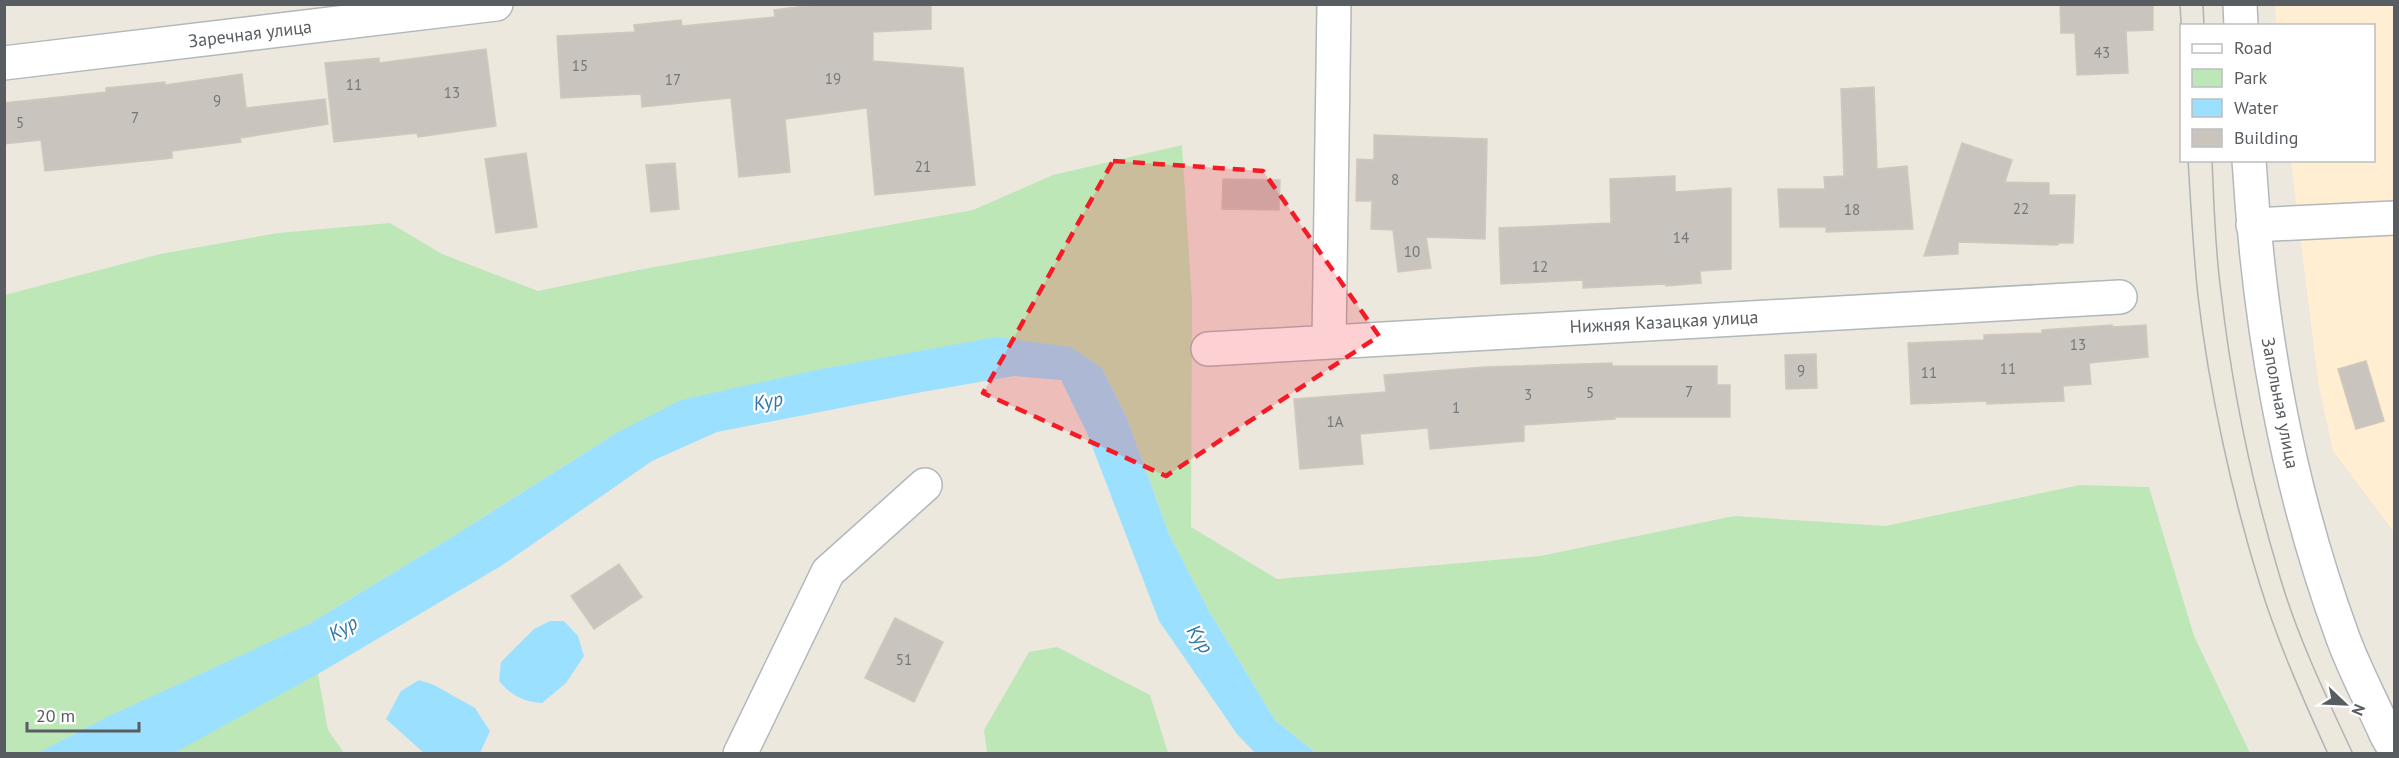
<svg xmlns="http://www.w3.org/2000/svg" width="2399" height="758" viewBox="0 0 2399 758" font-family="'PT Sans',sans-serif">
<rect width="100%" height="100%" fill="#ece8de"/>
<path fill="#ffeed1" d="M2275 5H2394V532L2333 451 2318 381 2291 161 2374 160V26L2276 25Z"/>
<path fill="#bee7b8" d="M1182 145 1192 301 1191 527 1277 579 1540 556 1734 516 1885 526 2080 485 2149 487 2194 636 2250 753H1316L1275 720 1209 611 1169 534 1127 418 1102 368 1071 347 618 432 452 537 309 624 328 730 344 753 5 754V295L160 254 278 233 390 223 442 254 538 291 638 270 973 210 1053 175Z
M1057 647 1150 695 1168 753H987L984 730 1029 652Z"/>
<path fill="#9ce0ff" d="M996 337 1071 347 1102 368 1127 418 1169 534 1209 611 1275 720 1316 753H1255L1237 734 1159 621 1087 433 1061 380 1014 376 922 392 717 432 652 461 501 566 318 674 174 753H38L109 716 309 624 452 537 618 432 681 400 821 369Z
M550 621H564L578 636 584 656 566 683 542 703C524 702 512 696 499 681L501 662 534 629Z
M419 680 434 685 475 708 490 731 480 753H424L386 719 401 691Z"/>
<path fill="#c9c5be" stroke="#d1c8bd" stroke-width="1.5" d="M821 4H931V29L873 32V61L963 68 975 185 875 195 867 108 785 119 790 172 739 177 731 98 642 107 641 94 561 98 557 36 635 32 634 25 681 20 682 26 775 17 774 10Z
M2060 4H2153V30L2126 31 2128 73 2077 75 2075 33H2061Z
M486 49 496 126 418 137 417 133 334 142 325 63 379 58V63Z
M242 74 246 108 325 99 328 124 240 138 241 142 172 151V158L45 171 41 140 4 144V103L106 92V88L165 82V85Z
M1874 87 1877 169 1907 166 1913 229 1826 232V227H1780L1778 189H1825L1824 177 1844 176 1841 89Z
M1374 135 1487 139 1485 239 1426 237 1431 268 1398 272 1393 230 1371 229 1372 201H1356L1357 159 1374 160Z
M1962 143 2012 160 2005 182 2049 183V195H2075L2073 243H2058V245L1958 242V254L1924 256Z
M526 153 537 227 496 233 485 159Z
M675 163 679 209 651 212 646 165Z
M1675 176V192L1731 188V269L1700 271 1701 283 1666 286V284L1583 288V280L1501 284 1499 228 1611 223 1610 179Z
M1223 179 1280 180 1279 210 1222 209Z
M2112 325V327L2146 325 2148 357 2089 363 2091 384 2063 386 2064 401 1987 404V401L1911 404 1908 343 1984 340V335L2042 333V330Z
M1816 354 1817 388 1786 389 1785 355Z
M2366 361 2384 421 2356 429 2338 369Z
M1612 363V366H1717V385H1730V417H1615V419L1524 425V441L1430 449 1428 428 1360 434 1363 464 1300 469 1294 399 1386 392 1384 375 1485 367Z
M619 564 642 597 594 629 571 596Z
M895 618 943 642 914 702 865 678Z"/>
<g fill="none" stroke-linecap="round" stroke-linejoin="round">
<g stroke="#b2b7bb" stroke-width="36">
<path id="minor" d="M4 63 496 4
M1329 341 1334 4
M1208 349 2120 297
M740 754 828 572 925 485"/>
</g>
<g stroke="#b2b7bb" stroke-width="36">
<path id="tertiary" d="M2253 225 2394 218"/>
</g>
<g stroke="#b3b8bd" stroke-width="36">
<path id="secondary" d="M2240 4 2241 26
M2249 160C2259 325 2286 483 2343 638 2355 671 2372 702 2386 734L2394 748"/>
</g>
<use href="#minor" stroke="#fff" stroke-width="33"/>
<use href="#tertiary" stroke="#fff" stroke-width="33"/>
<use href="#secondary" stroke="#fff" stroke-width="33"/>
<path stroke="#b1b2b2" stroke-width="1.5" d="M2180 4 2182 40
M2203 4 2204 26
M2188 160C2191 206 2193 251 2198 296 2209 390 2232 495 2260 585 2278 643 2303 699 2328 754
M2212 160C2214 204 2215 249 2221 292 2232 388 2252 485 2280 577 2298 638 2326 696 2353 754"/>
</g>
<path fill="#f51b26" fill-opacity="0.2" stroke="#f51b26" stroke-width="4.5" stroke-dasharray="12 8" stroke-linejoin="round" d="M1113 161 1263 171 1379 336 1166 476 983 393Z"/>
<g text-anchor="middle" stroke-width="4.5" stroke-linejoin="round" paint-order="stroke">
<g font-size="15" fill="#747778">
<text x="2102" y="58">43</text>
<text x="580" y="71">15</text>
<text x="833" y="84">19</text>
<text x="673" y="85">17</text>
<text x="354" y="90">11</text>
<text x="452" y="98">13</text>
<text x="217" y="106">9</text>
<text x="135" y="123">7</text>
<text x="20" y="128">5</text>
<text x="923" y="172">21</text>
<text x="1395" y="185">8</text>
<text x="2021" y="214">22</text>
<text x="1852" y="215">18</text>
<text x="1681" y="243">14</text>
<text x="1412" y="257">10</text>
<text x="1540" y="272">12</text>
<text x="2078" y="350">13</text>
<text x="2008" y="374">11</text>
<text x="1801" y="376">9</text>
<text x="1929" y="378">11</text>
<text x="1689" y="397">7</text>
<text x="1590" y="398">5</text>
<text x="1528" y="400">3</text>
<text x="1456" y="413">1</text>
<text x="1335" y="427">1А</text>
<text x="904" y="665">51</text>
</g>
<g font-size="18" fill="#585d61" stroke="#fff">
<text transform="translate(250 34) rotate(-7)" y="6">Заречная улица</text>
<text transform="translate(1664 322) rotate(-3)" y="6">Нижняя Казацкая улица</text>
<text transform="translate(2280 403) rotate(79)" y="6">Запольная улица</text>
</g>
<g font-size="20" font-style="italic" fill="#2f77a5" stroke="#fff">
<text transform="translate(768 401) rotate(-11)" y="7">Кур</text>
<text transform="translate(343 628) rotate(-30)" y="7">Кур</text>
<text transform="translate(1200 639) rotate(56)" y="7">Кур</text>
</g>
</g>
<rect width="2399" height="758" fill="none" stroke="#585d61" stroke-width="12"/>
<rect x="2180" y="24" width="195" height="138" fill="#ffffff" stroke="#bcbec0" stroke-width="1.5"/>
<rect x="2192" y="44" width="30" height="9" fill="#ffffff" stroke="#bcbec0" stroke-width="1.5"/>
<text x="2234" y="54" font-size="18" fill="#585d61">Road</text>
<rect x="2192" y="69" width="30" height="18" fill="#bee7b8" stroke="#bcbec0" stroke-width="1.5"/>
<text x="2234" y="84" font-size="18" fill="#585d61">Park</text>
<rect x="2192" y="99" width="30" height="18" fill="#9ce0ff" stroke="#bcbec0" stroke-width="1.5"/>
<text x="2234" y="114" font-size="18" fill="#585d61">Water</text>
<rect x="2192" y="129" width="30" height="18" fill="#c9c5be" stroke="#bcbec0" stroke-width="1.5"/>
<text x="2234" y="144" font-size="18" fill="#585d61">Building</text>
<g transform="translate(2345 704) rotate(113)" stroke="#ffffff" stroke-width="4.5" paint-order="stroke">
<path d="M0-4.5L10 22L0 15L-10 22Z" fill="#585d61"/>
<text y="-9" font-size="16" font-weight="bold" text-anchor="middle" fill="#585d61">N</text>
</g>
<path d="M27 722v9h112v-9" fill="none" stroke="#585d61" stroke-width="3"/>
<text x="36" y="722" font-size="18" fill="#585d61" stroke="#ffffff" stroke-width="4.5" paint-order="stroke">20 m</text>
</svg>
